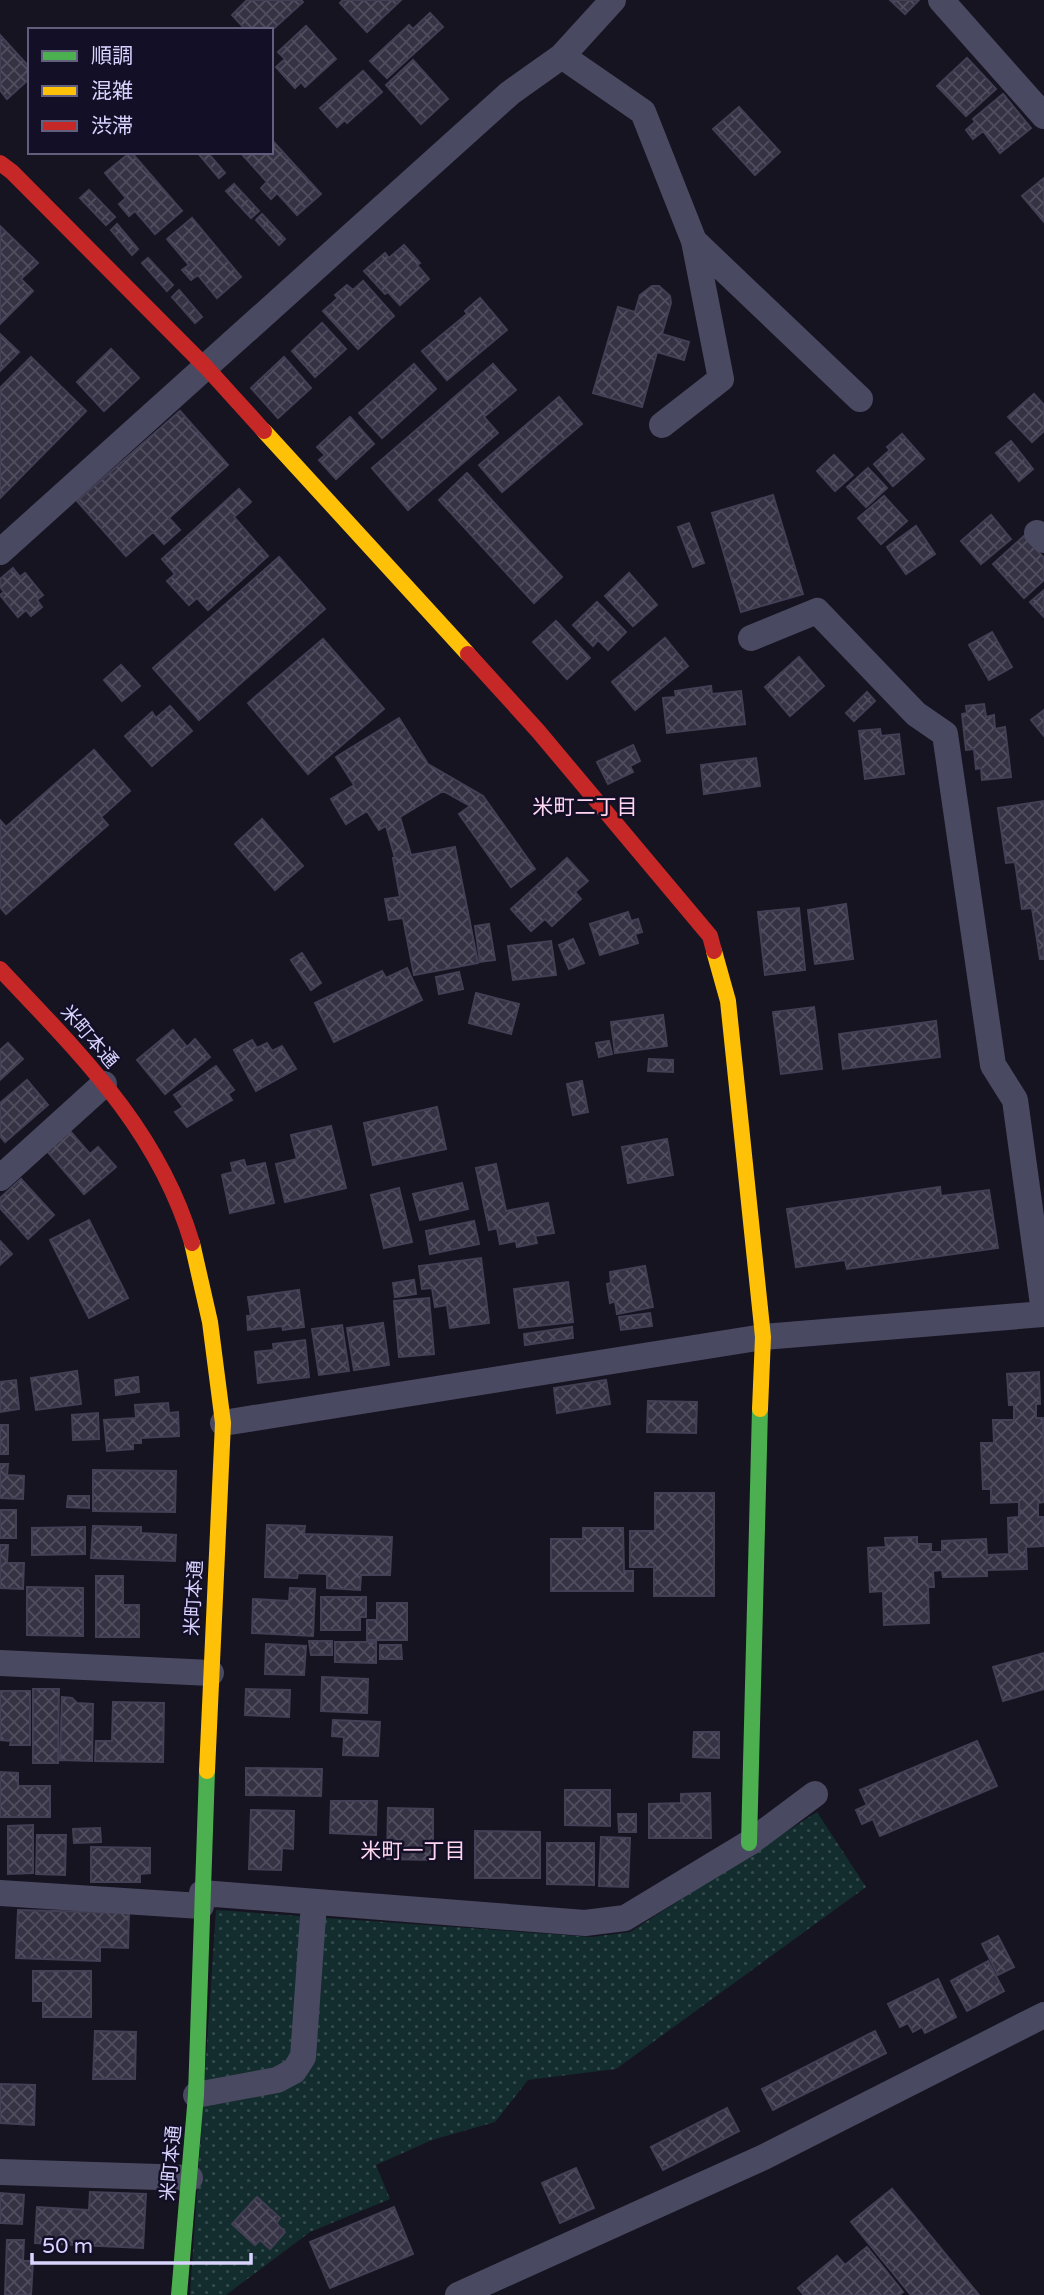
<svg xmlns="http://www.w3.org/2000/svg" width="1044" height="2295" viewBox="0 0 1044 2295" font-family="'Varela Round','Noto Sans JP',sans-serif">
<defs>
<pattern id="grass-dots" width="8" height="8" patternUnits="userSpaceOnUse" patternTransform="scale(1.75)"><rect width="8" height="8" fill="#132c2d"/><path d="M2 2h.1M6 6h.1" fill="none" stroke="#354a4c" stroke-width="1.8" stroke-linecap="round"/></pattern>
<pattern id="building-cross-hatch" width="8" height="8" patternUnits="userSpaceOnUse" patternTransform="scale(1.75)"><rect width="8" height="8" fill="#343243"/><path d="M0 0l8 8M0 8l8-8" fill="none" stroke="#514f5f"/></pattern>
</defs>
<rect width="100%" height="100%" fill="#161421"/>
<path fill="url(#grass-dots)" d="M817 1812 866 1887 616 2069 528 2080 495 2122 432 2140 376 2165 390 2199 310 2232 226 2295H190L216 1910 592 1937 630 1932Z"/>
<path fill="url(#building-cross-hatch)" stroke="#433f54" stroke-width="2" d="M247 0H301L303 2 271 31 246 30 232 15Z
M343 0H401L367 32 340 3Z
M890 0H919L905 14Z
M430 13 443 27 387 78 370 61 409 25 413 29Z
M306 26 336 59 305 87 301 82 295 88 276 67 285 59 278 52Z
M0 35 30 68V78L7 99 0 90Z
M967 58 996 89 966 116 937 86Z
M413 60 448 99 421 124 386 85Z
M363 71 382 92 347 123 345 120 337 127 320 108Z
M1003 94 1031 128 1000 153 983 131 973 139 966 130 975 122 973 119Z
M739 107 780 152 755 175 713 129Z
M271 139 321 194 297 215 277 193 271 199 261 188 267 182 240 152H271Z
M131 152 182 211 155 234 135 211 129 216 119 204 126 198 105 173Z
M197 152H207L225 173 219 178Z
M1044 178V222L1022 196Z
M234 184 259 211 251 218 226 191Z
M89 190 115 217 106 225 80 198Z
M262 214 285 239 279 245 256 220Z
M192 218 241 277 217 298 198 275 191 280 182 270 189 265 167 239Z
M117 224 138 249 132 255 111 230Z
M0 226 38 263 21 279 33 291 0 324Z
M404 245 420 263 417 265 429 279 400 305 388 292 385 294 364 271 385 253 389 258Z
M148 258 173 285 167 291 142 263Z
M363 281 394 316 358 349 323 311 338 298 335 295 347 285 353 290Z
M652 286H659L670 296 671 303 662 334 689 342 684 360 657 352 642 407 593 393 618 307 635 312 640 295Z
M179 290 202 317 195 323 172 297Z
M480 298 507 330 447 380 422 351 467 314 465 311Z
M322 323 346 349 315 377 292 351Z
M0 334 19 352 0 371Z
M111 349 139 378 104 411 77 382Z
M31 357 86 411 0 498V388Z
M284 357 311 388 278 418 251 388Z
M414 364 436 389 382 438 359 413Z
M493 364 516 390 484 417 498 433 408 510 372 468Z
M1034 394 1044 405V431L1032 442 1008 417Z
M559 397 582 424 502 492 479 465Z
M180 411 228 465 169 518 180 530 164 544 153 532 126 556 77 501Z
M350 417 374 444 336 479 319 460 325 455 317 447Z
M902 434 924 459 893 486 874 464 890 450 887 447Z
M1011 441 1033 469 1019 481 996 453Z
M834 455 853 475 835 491 817 471Z
M868 468 887 488 866 507 847 487Z
M467 473 562 577 534 603 439 500Z
M239 489 251 502 234 517 268 556 208 610 197 598 189 605 167 581 175 574 162 559Z
M773 495 803 594 741 612 712 513Z
M884 496 907 521 881 544 858 518Z
M991 515 1011 539 981 564 961 541Z
M689 523 704 563 693 567 678 527Z
M916 526 935 554 906 574 887 547Z
M1024 536 1044 558V580L1024 598 993 564Z
M279 557 325 609 199 720 153 668Z
M13 568 20 577 25 573 43 595 37 600 42 607 31 616 26 610 18 617 0 595 4 592 0 587V579Z
M629 573 657 605 633 626 605 596Z
M1044 590V617L1030 602Z
M597 602 626 632 608 650 598 640 593 646 573 625Z
M556 621 590 658 567 679 533 642Z
M992 632 1012 667 989 680 969 645Z
M665 638 688 666 635 710 612 682Z
M323 639 384 709 308 774 248 703Z
M799 657 824 686 790 716 765 687Z
M121 665 140 686 122 701 104 680Z
M711 686 712 694 741 691 745 724 667 733 663 698 676 697 675 691Z
M867 692 875 701 854 721 846 713Z
M984 704 986 717 994 715 995 729 1005 727 1011 777 982 780 981 768 976 769 974 749 966 750 962 714 967 713 966 706Z
M170 706 192 731 152 766 125 736 152 712 156 718Z
M1044 710V736L1031 720Z
M399 718 428 764 483 796 535 869 511 887 459 814 470 806 443 791 400 817 411 855 455 847 478 963 414 975 403 918 389 920 385 899 400 897 393 858H395L386 826 379 830 367 811 346 824 331 799 354 785 336 757Z
M880 729 881 736 899 734 904 774 865 779 859 731Z
M633 745 640 761 630 766 633 772 608 784 597 762Z
M94 750 130 791 101 817 108 825 6 914 0 907V820L6 827Z
M756 758 760 786 704 794 701 765Z
M1044 801V959H1040L1032 908 1022 909 1015 862 1006 863 998 808Z
M262 819 303 866 275 890 235 844Z
M567 858 588 881 575 892 581 899 552 926 545 919 531 931 511 909Z
M846 904 853 959 815 964 808 910Z
M799 908 805 970 765 975 758 912Z
M628 912 631 921 638 919 642 932 635 934 638 943 600 955 590 924Z
M489 924 495 960 480 962 475 926Z
M573 939 584 963 569 969 559 945Z
M551 941 556 975 513 980 508 946Z
M302 953 321 983 311 990 291 960Z
M407 968 422 1000 334 1042 315 1003 382 971 386 978Z
M459 972 463 989 439 994 436 977Z
M476 993 519 1004 511 1034 469 1023Z
M814 1007 822 1069 781 1074 773 1012Z
M663 1015 667 1046 615 1053 611 1022Z
M936 1021 940 1057 843 1069 839 1034Z
M173 1030 187 1047 195 1039 210 1057 165 1094 137 1060Z
M252 1040 257 1048 267 1043 272 1051 282 1046 296 1069 256 1091 234 1050Z
M609 1041 612 1054 599 1057 596 1043Z
M8 1043 23 1059 0 1080V1050Z
M649 1059 673 1060V1072L648 1071Z
M216 1066 234 1090 228 1094 232 1100 187 1127 175 1112 183 1107 174 1095Z
M27 1080 48 1105 5 1142 0 1136V1103Z
M582 1081 588 1112 573 1115 567 1084Z
M437 1107 446 1149 373 1165 364 1123Z
M331 1126 346 1188 285 1202 276 1164 297 1159 291 1135Z
M70 1131 90 1154 98 1147 116 1167 84 1194 47 1151Z
M667 1139 673 1175 628 1183 622 1147Z
M244 1160 246 1167 265 1163 274 1203 230 1213 222 1175 233 1172 231 1163Z
M496 1164 506 1211 548 1203 554 1233 535 1236 537 1243 517 1247 516 1241 500 1244 497 1228 489 1230 476 1168Z
M21 1179 54 1215 28 1239 0 1208V1198Z
M462 1183 468 1209 420 1220 413 1194Z
M940 1187 941 1196 989 1190 998 1248 847 1269 845 1260 796 1267 787 1209Z
M399 1188 412 1242 384 1248 371 1195Z
M89 1220 128 1298 89 1318 50 1240Z
M474 1221 479 1244 430 1254 426 1231Z
M0 1241 12 1254 0 1265Z
M481 1258 489 1323 450 1328 447 1305 435 1307 432 1288 422 1289 419 1266Z
M645 1266 653 1307 617 1314 615 1301 610 1303 607 1284 611 1283 610 1272Z
M414 1280 416 1294 395 1297 393 1283Z
M568 1282 573 1322 519 1328 514 1289Z
M299 1290 304 1327 283 1330 282 1326 248 1330 247 1316H251L248 1297Z
M429 1298 434 1354 399 1357 394 1301Z
M650 1313 652 1326 621 1330 619 1317Z
M383 1323 389 1365 354 1370 347 1328Z
M342 1325 349 1371 319 1375 312 1329Z
M572 1327 573 1338 525 1345 524 1334Z
M305 1340 309 1377 258 1383 255 1352 274 1350 273 1344Z
M77 1371 81 1404 36 1410 31 1378Z
M1039 1372 1040 1404H1036V1418H1043L1044 1502 1038 1503V1517H1043L1044 1546 1026 1547 1027 1569 987 1570V1576L943 1577 942 1570 933 1571 934 1587H928L929 1623 884 1625 883 1591 870 1592 868 1548 886 1547 885 1538 917 1537V1544H931V1552H942V1541L986 1539 987 1555 1009 1554 1008 1518 1019 1517V1502L991 1503V1489H983L981 1443H994L993 1420H1014V1405H1009L1007 1374Z
M138 1377 139 1392 116 1395 115 1380Z
M16 1380 19 1409 0 1412V1382Z
M606 1380 610 1404 557 1413 554 1388Z
M648 1401 697 1402 696 1433 647 1432Z
M168 1403 169 1413 178 1412 179 1436 141 1438V1443H133V1449L107 1451 104 1420 136 1418 135 1405Z
M98 1413 99 1439 73 1440 72 1415Z
M0 1425H8V1454H0Z
M0 1464H8L7 1475 24 1476 23 1499 0 1498Z
M93 1470 176 1471 175 1512 93 1511Z
M655 1493H714V1596H654V1567H630V1531H655Z
M68 1496H89V1508L67 1507Z
M0 1510H16V1538H0Z
M267 1525 305 1526 304 1534 392 1537 390 1575H361L360 1590 327 1588V1574L298 1573 297 1578 265 1577Z
M93 1526 141 1527V1533L176 1535 175 1561 91 1558Z
M85 1527V1554L32 1555V1528Z
M583 1528H623L624 1571H633V1591H551V1539H583Z
M0 1545H8L7 1563H24L23 1589 0 1588Z
M96 1576H123V1605H139V1637H96Z
M27 1587 83 1588V1636L27 1635Z
M290 1588 315 1589 313 1636 252 1633 253 1599 289 1601Z
M321 1597H366V1617H360V1630H321Z
M377 1603H407V1640H367V1620H377Z
M309 1641H332V1655H311Z
M335 1642H376V1663L335 1662Z
M266 1644 306 1646 304 1675 265 1674Z
M380 1645H401L402 1659H380Z
M1044 1653V1689L1003 1701 993 1667Z
M322 1677 368 1679 367 1713 321 1711Z
M33 1689H59L58 1763H33Z
M246 1689 290 1690 289 1717 245 1715Z
M0 1691H30V1745H10L11 1741 0 1740Z
M62 1697 72 1698 77 1703 93 1704 92 1761 60 1760Z
M113 1702 164 1703 163 1762 95 1761 96 1741H112Z
M333 1720 380 1722 378 1756 343 1755 344 1737 332 1736Z
M694 1732H719V1758L693 1757Z
M977 1741 997 1786 880 1836 873 1819 862 1824 856 1810 867 1805 860 1790Z
M246 1768 322 1769 321 1796 246 1795Z
M0 1772 18 1773V1786H50V1817H0Z
M565 1790H610V1826L565 1825Z
M710 1793 711 1838H649V1804L681 1803V1794Z
M331 1801H377L376 1835 330 1833Z
M388 1808 433 1809V1860L387 1859Z
M251 1810 294 1811 293 1849 282 1848 281 1870 249 1869Z
M618 1814H636V1832H619Z
M33 1825V1873L8 1874V1826Z
M100 1828 101 1842 74 1843 73 1829Z
M475 1831 540 1832V1878H475Z
M37 1835H66L65 1875 36 1874Z
M601 1837 630 1838 628 1887 599 1886Z
M547 1843H594V1885L547 1884Z
M91 1847 150 1848V1873L140 1874V1882H91Z
M18 1910 129 1913 128 1948 100 1947V1961L16 1958Z
M998 1936 1014 1967 998 1975 982 1944Z
M988 1961 1004 1991 967 2011 951 1981Z
M33 1971H91V2017H43V2001H33Z
M938 1979 956 2017 925 2033 922 2027 913 2032 908 2023 900 2027 888 2004Z
M95 2031 136 2032 135 2079H93Z
M875 2031 886 2053 773 2110 762 2089Z
M0 2084 35 2085 34 2125 0 2123Z
M727 2108 739 2131 663 2170 651 2147Z
M576 2168 594 2208 560 2223 542 2183Z
M892 2189 979 2295H911L851 2222Z
M90 2192 146 2194 143 2248 35 2243 37 2207 89 2210Z
M0 2193 24 2195 22 2224 0 2223Z
M257 2197 280 2218 276 2223 285 2232 270 2249 260 2240 255 2245 232 2224Z
M394 2207 413 2254 330 2288 310 2242Z
M7 2240H24L23 2261H33L31 2295H5Z
M867 2247 903 2292 899 2295H804L798 2288 837 2256 845 2265Z"/>
<g fill="none" stroke-linecap="round" stroke-linejoin="round">
<path stroke="#4a4962" stroke-width="26" d="M941 0 1044 116
M562 56 613 0
M694 241 860 399
M1037 533 1044 540
M0 552 510 93 562 56 643 112 694 241 721 379 662 425
M751 638 817 611 916 714 945 734 993 1065 1015 1100 1044 1312
M0 1178 104 1084
M223 1423 763 1337 1044 1314
M0 1663 211 1673
M0 1893 201 1906
M202 1893 585 1923 625 1918 749 1843 815 1794
M196 2095 277 2080 294 2071 303 2057 314 1903
M0 2172 190 2178
M458 2295 764 2157 1044 2015"/>
<path stroke="#4caf50" stroke-width="16" d="M749 1843 760 1409
M179 2295 196 2095 207 1771"/>
<path stroke="#ffc107" stroke-width="16" d="M264 431 468 654
M714 951 728 1001 763 1337 760 1409
M192 1243 210 1322 223 1423 207 1771"/>
<path stroke="#c62828" stroke-width="16" d="M0 163 12 172 206 367 264 431
M468 654 538 731 710 936 714 951
M0 969C79 1053 158 1129 192 1243"/>
</g>
<g text-anchor="middle" stroke-width="5" stroke-linejoin="round" paint-order="stroke">
<g font-size="19" fill="#d9d4ff" stroke="#130f26">
<text transform="translate(90 1036) rotate(49)" y="7">米町本通</text>
<text transform="translate(193 1598) rotate(-87)" y="7">米町本通</text>
<text transform="translate(170 2163) rotate(-85)" y="7">米町本通</text>
</g>
<g font-size="21" fill="#ffd6f0" stroke="#130f26">
<text x="585" y="814">米町二丁目</text>
<text x="413" y="1858">米町一丁目</text>
</g>
</g>
<rect x="28" y="28" width="245" height="126" fill="#130f26" stroke="#625e7d" stroke-width="2"/>
<rect x="42" y="51" width="35" height="10" fill="#4caf50" stroke="#625e7d" stroke-width="2"/>
<text x="91" y="63" font-size="21" fill="#d9d4ff">順調</text>
<rect x="42" y="86" width="35" height="10" fill="#ffc107" stroke="#625e7d" stroke-width="2"/>
<text x="91" y="98" font-size="21" fill="#d9d4ff">混雑</text>
<rect x="42" y="121" width="35" height="10" fill="#c62828" stroke="#625e7d" stroke-width="2"/>
<text x="91" y="133" font-size="21" fill="#d9d4ff">渋滞</text>
<path d="M32 2253v10h219v-10" fill="none" stroke="#d9d4ff" stroke-width="3.5"/>
<text x="42" y="2253" font-size="21" fill="#d9d4ff" stroke="#130f26" stroke-width="5" paint-order="stroke">50 m</text>
</svg>
